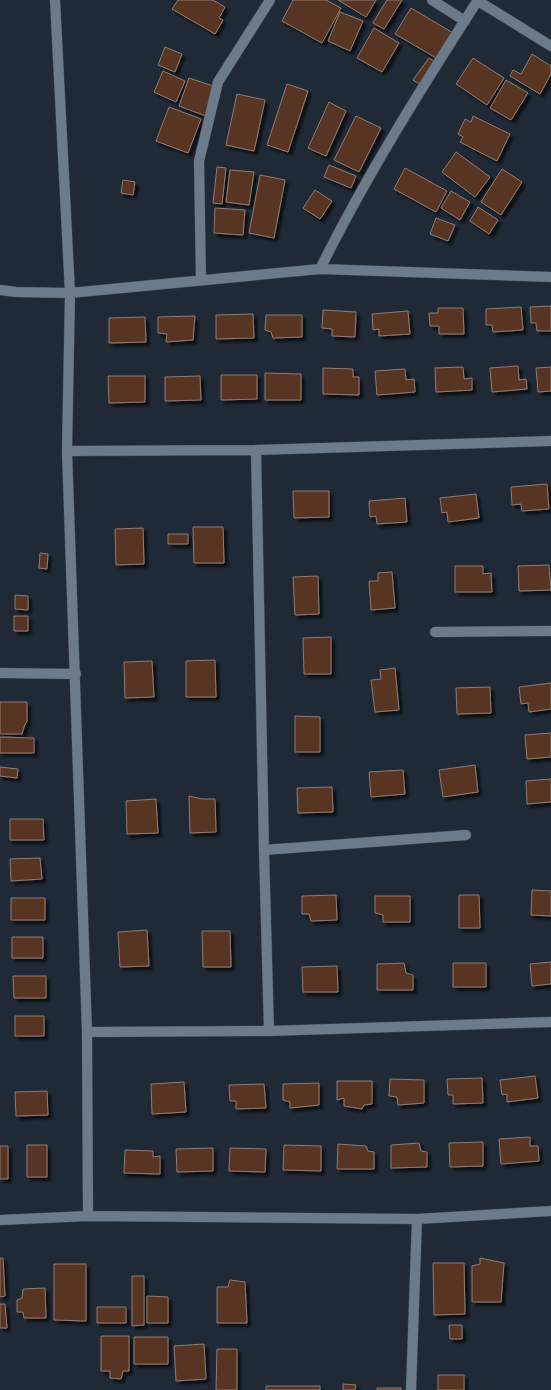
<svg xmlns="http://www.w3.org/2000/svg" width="551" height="1390" viewBox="0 0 551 1390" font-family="Signika,sans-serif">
<defs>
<filter id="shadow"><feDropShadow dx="3.5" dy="3.5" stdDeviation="1" flood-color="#0009"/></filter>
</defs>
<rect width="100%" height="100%" fill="#1f2a36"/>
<path fill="#593422" stroke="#8f7b72" filter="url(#shadow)" d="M178 0H213L225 7 219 18 223 20 215 34 172 9Z
M293 0H326L341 8 322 43 282 21Z
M338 0H376L366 17Z
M387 0H402L384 29 373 23Z
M411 8 453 33 438 59 395 34Z
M340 12 363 21 350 51 328 41Z
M374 28 399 43 382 72 357 58Z
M165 47 182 54 175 72 158 65Z
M532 54 551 66V74L540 94 510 76 513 70 521 74Z
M429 58 435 62 419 84 413 80Z
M473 58 504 78 487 105 456 84Z
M163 71 185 81 176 102 154 92Z
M189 78 216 87 206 116 179 106Z
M506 80 528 93 511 120 490 108Z
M287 84 308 91 288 152 267 145Z
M237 94 265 100 254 151 226 145Z
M329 102 346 111 326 156 308 148Z
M169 107 201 119 188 153 156 141Z
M356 116 381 128 359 172 334 160Z
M473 116 510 134 497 161 460 142 463 137 458 134 465 119 471 122Z
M456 152 490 177 475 197 442 172Z
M329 165 356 176 351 188 324 177Z
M217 167 226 168 222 204 213 203Z
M405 168 447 191 436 212 394 189Z
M502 169 522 182 501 215 481 202Z
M230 170 254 172 249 205 226 202Z
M260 175 285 180 274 238 249 233Z
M123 180 135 182 133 195 121 193Z
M315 190 332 201 320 219 303 208Z
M451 191 470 202 460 220 441 208Z
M478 207 498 220 489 234 470 221Z
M215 208 245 210 243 235 214 233Z
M436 218 455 225 448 241 430 234Z
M551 306V331H537L536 323H531L530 307Z
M521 307 523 330 493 332 492 325H486V309Z
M438 308H463L464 334H439V326H430L429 313H438Z
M323 310 356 312 355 337 332 336V329L322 328Z
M408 311 410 334 379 336V329L373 330 372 314Z
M253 314 254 338 216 339V315Z
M266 315H302V337L273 338 271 332 265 330Z
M195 316 193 340 166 342 167 334 158 333V317Z
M145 317 146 342 109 343V318Z
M518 366 519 380 526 379 527 389 492 392 490 368Z
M463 367 464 379 472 378V390L436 392 435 368Z
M551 367V391L538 392 536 368Z
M323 368 353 369V377H359V395L323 394Z
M405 369 406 380 414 379 415 392 377 395 375 371Z
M265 373 301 374V400H265Z
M221 375H257V399L221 400Z
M108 376H145V402L109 403Z
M200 376 201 400 165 401V377Z
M547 484 549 509 522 511 521 504 512 505 511 487Z
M293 491H329V517L294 518Z
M476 494 479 518 448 522 447 512 442 513 440 498Z
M405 498 407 522 377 524 376 516 370 517 369 501Z
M193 527H223L224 563H194Z
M143 528 144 564 116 565 115 529Z
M168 534H188V544H168Z
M40 553 48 554 47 569 39 568Z
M549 565 551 590 519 591 518 566Z
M455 566H483V574L491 573 492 592H455Z
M392 572 395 608 371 610 369 581H378V573Z
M318 576 319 614 295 615 293 577Z
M15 595 28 596V610L15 609Z
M14 616H28V631H14Z
M331 637V674H304L303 638Z
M215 660 216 697H186V661Z
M152 661 154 697 125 698 124 662Z
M395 668 399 710 375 712 371 680 381 679 380 670Z
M551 683V709L529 712 528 703 521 704 519 687Z
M490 687 491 713 457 714 456 688Z
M0 702H27V722L25 724 22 734H0Z
M295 716 320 717V752H295Z
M551 733V757L527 759 525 735Z
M0 737 34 738V753H0Z
M475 765 478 792 443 797 439 770Z
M0 767 18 769 17 778 0 776Z
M403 770 405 794 371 797 369 772Z
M551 779V802L527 804 526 781Z
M332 787 333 812 298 813 297 788Z
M189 796 202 799H215L216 832 190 833Z
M156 799 158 833 127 834 126 801Z
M10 819H43L44 840H10Z
M40 858 42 879 11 881 10 859Z
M532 890 551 891V916L531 915Z
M336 895 337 920 311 921 309 914H302V896Z
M459 895H479L480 928H459Z
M375 896H410V922H383V915L375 913Z
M11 898H45V920H11Z
M147 930 149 966 120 967 118 932Z
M202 931H230L231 967H203Z
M12 937H43V958H12Z
M551 962V984L532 986 530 964Z
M404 963 406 973 413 975V990H377V964Z
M453 963H486V987H453Z
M337 966 338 992H303L302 967Z
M13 976H46V998H14Z
M15 1016H44V1036H15Z
M535 1076 538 1098 507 1102V1094L502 1095 500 1080Z
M482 1078 483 1103 453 1104V1095H448L447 1079Z
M390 1079 424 1080V1103L398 1105 397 1097 389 1096Z
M337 1081H372V1104L364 1105 362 1109 344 1106V1098L337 1100Z
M184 1082 186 1112 152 1114 151 1084Z
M319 1083V1105L290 1108V1102L283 1100V1084Z
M264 1084 266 1108 236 1109V1101H230L229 1085Z
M47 1091 48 1115 16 1116 15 1092Z
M530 1137V1146H538L539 1161 501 1164 499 1139Z
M483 1142V1166L450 1167 449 1143Z
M419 1143 421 1151 427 1152V1167L391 1168V1145Z
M338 1144 366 1146 368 1151 374 1152V1169H337Z
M27 1145H47V1177H27Z
M284 1145 321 1146V1171L283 1170Z
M0 1146H8V1179H0Z
M213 1148V1171L177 1172 176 1149Z
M230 1148 266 1149 265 1172 229 1171Z
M125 1150 153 1151V1157L160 1156V1174L124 1173Z
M0 1258H3L5 1296 0 1297Z
M480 1258 504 1263 501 1302H472V1266L480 1264Z
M433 1263H464L465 1314 434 1315Z
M54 1264H86V1321L54 1320Z
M132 1276H144V1325L132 1326Z
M230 1280 245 1282 247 1323H217V1287H228Z
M45 1288 46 1318H24L23 1312H17V1300L22 1298 23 1289Z
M147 1296 168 1297V1323H147Z
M0 1304H5L7 1328H0Z
M97 1307H126V1323H97Z
M449 1325H462V1339H450Z
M101 1336H129V1371H123L121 1379 110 1378V1371H101Z
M134 1337H168V1364H134Z
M204 1344 206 1379 176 1381 174 1346Z
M217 1349H237V1390H216Z
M438 1375H464V1390H438Z
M343 1384 356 1385 355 1390H343Z
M266 1386H320V1390H266Z
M377 1388H401V1390H377Z"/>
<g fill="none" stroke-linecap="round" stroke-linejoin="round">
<g stroke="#3c4651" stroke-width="11">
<path id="minor" d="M55 0 70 293 67 451 87 1032 88 1216
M432 0 465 21
M478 1 551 46
M320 269C366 176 422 87 478 0
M201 280 199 161 218 82 270 0
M0 290 16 292 70 293 320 269 551 277
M256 450 264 850 269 1031
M67 451 256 450 551 441
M435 632 551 631
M0 673 76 674
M264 850 466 835
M87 1032 269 1031 551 1022
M0 1220 88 1216 417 1219 551 1211
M411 1390 417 1219"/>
</g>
<use href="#minor" stroke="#6c7a89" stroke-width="10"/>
</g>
</svg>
